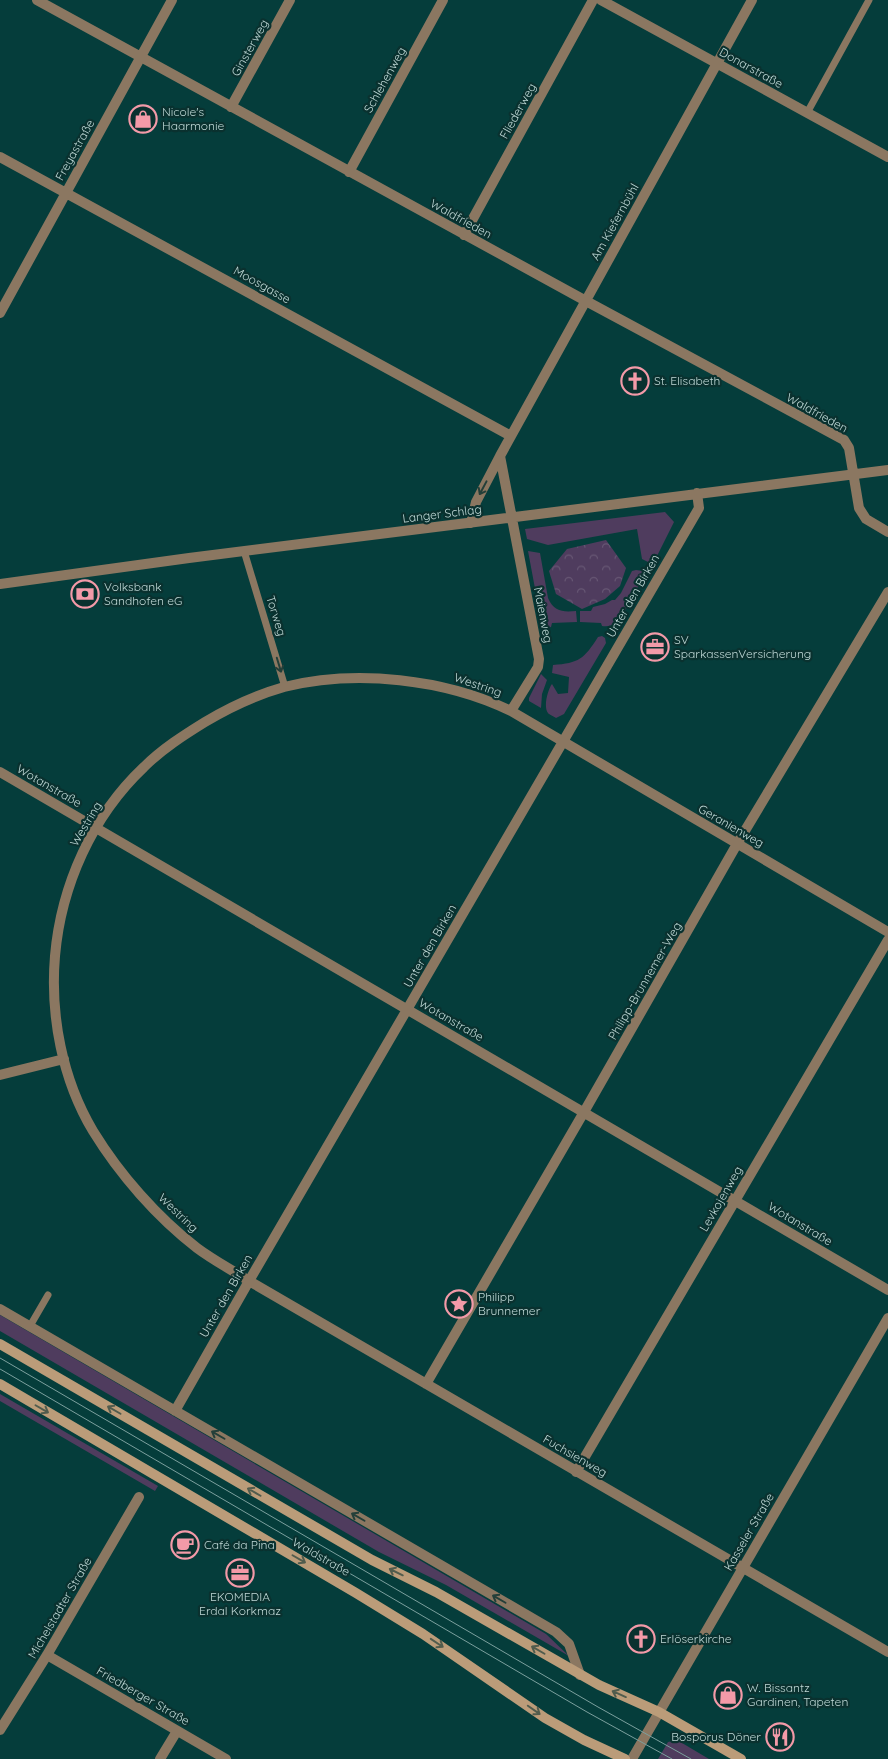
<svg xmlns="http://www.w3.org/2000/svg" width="888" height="1759" viewBox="0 0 888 1759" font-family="Quicksand,sans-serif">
<defs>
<pattern id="park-crowns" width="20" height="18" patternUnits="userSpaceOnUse" patternTransform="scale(1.25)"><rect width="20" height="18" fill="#4f3c5e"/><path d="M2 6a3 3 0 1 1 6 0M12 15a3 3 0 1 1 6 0" fill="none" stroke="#675774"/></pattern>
</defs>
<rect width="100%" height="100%" fill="#053d3b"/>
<path fill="#4f3c5e" d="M665 512 674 522 655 560 650 563 642 559 637 529 548 545 527 539 525 529Z
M528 551 540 553 548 598C554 612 563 612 576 611L577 622 552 623 551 627 547 628 542 626Z
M636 570 643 571 644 577C637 588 625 614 617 622 612 626 607 627 602 626L601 623 580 622V611H591L593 607 605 604 612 600H615L621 593 632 571Z
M602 636 605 638 606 643 564 714 556 718C555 717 548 714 548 713 543 707 548 689 552 684L558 694 568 693 569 677 552 673 553 665C579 663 584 659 598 637Z
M541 674 547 680 542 694 541 708 529 701V698Z
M0 1315 546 1634 569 1656 446 1585 379 1552 0 1331Z
M0 1394 158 1486 155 1491 0 1401Z
M677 1740 709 1759H658L668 1742Z"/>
<path fill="url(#park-crowns)" d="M606 540 626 568 620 586 605 599 582 609 556 594 549 571 567 549Z"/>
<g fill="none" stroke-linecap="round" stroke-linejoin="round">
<path stroke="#8b7761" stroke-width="7" d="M807 113 869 0
M244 551 285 687
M30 1326 48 1295"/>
<path stroke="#8b7761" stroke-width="10" d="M37 0 586 301 844 440 849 448 859 508 866 519 888 532
M601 0 888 157
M231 107 290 0
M0 157 511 436
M349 172 443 0
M464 235 593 0
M0 313 172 0
M500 456 539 659 538 667 511 711
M471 523 476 502 500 456 752 0
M0 584 189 558 888 470
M0 772 888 1290
M888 932 511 711C445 679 356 669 284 687 256 695 230 707 205 722 184 735 162 749 144 767 92 816 61 886 55 956 50 1015 62 1079 93 1131 120 1175 157 1217 197 1248 213 1260 232 1270 249 1281L888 1652
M0 1075 64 1059
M0 1309 556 1632 569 1644 580 1675
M426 1384 584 1112 737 844 888 592
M175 1411 249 1281 699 508 697 493
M576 1472 888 940
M47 1655 226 1759
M0 1730 47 1655 139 1497
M160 1759 177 1731
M632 1759 888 1318"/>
<path stroke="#bb9c79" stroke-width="10" d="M0 1344 372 1560 436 1592 599 1685 659 1712 741 1759
M0 1384 356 1593 423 1634 545 1718 584 1740 625 1759"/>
<path stroke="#7ca09e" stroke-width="1" d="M0 1358 598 1707 691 1759
M0 1369 587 1712 672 1759"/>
</g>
<defs><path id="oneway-shaft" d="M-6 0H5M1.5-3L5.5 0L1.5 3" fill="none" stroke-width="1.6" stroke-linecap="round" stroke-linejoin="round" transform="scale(1.25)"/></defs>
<g stroke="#243f39">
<use href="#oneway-shaft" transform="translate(483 488) rotate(118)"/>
<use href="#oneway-shaft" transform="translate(279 665) rotate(73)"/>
<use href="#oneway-shaft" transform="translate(218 1435) rotate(-150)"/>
<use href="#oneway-shaft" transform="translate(358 1517) rotate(-150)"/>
<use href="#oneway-shaft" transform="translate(499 1599) rotate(-150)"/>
</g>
<g stroke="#515c4d">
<use href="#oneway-shaft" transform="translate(42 1409) rotate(30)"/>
<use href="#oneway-shaft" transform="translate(114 1410) rotate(-150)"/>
<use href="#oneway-shaft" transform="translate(254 1492) rotate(-150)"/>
<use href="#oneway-shaft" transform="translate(299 1559) rotate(30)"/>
<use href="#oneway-shaft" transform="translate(396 1572) rotate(-154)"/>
<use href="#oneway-shaft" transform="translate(437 1643) rotate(34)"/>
<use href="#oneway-shaft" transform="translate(538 1650) rotate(-150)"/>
<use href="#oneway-shaft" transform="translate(619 1694) rotate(-156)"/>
<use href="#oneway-shaft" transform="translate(534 1710) rotate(35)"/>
</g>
<defs>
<g id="shop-ring" transform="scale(1.4375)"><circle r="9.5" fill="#0a312f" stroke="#f39aa8" stroke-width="1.5"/><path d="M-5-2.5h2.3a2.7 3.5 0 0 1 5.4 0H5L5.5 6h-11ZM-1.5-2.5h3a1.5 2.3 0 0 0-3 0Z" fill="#f39aa8"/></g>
<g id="church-ring" transform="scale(1.4375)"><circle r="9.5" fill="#0a312f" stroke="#f39aa8" stroke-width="1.5"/><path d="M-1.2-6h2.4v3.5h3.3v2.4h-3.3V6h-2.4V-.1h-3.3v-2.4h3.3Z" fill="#f39aa8"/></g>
<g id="bank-ring" transform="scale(1.4375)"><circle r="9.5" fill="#0a312f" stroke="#f39aa8" stroke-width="1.5"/><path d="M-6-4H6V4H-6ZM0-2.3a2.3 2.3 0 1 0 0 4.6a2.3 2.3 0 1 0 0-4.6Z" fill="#f39aa8"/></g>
<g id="office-ring" transform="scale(1.4375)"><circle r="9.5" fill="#0a312f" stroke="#f39aa8" stroke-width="1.5"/><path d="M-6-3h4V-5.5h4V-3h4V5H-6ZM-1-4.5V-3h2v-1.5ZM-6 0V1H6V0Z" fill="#f39aa8"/></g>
<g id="sight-ring" transform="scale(1.4375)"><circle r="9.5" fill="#0a312f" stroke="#f39aa8" stroke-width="1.5"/><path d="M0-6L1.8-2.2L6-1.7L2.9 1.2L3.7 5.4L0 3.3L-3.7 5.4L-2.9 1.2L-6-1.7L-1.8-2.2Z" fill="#f39aa8"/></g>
<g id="cafe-ring" transform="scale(1.4375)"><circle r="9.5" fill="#0a312f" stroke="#f39aa8" stroke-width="1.5"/><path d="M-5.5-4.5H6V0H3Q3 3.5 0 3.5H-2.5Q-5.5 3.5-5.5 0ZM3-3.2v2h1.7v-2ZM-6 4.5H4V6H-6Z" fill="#f39aa8"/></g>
<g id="restaurant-ring" transform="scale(1.4375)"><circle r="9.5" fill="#0a312f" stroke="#f39aa8" stroke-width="1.5"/><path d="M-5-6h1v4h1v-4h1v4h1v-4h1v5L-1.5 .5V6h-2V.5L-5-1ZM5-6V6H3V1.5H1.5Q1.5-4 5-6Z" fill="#f39aa8"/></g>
</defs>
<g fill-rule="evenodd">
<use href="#shop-ring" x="143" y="119"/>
<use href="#church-ring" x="635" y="381"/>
<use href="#bank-ring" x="85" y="594"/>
<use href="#office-ring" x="655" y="647"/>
<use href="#sight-ring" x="459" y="1304"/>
<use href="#cafe-ring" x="185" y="1545"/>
<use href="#office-ring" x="240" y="1573"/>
<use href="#church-ring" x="641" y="1639"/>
<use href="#shop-ring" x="728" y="1695"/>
<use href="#restaurant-ring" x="780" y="1737"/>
</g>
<g text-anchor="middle" stroke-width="4.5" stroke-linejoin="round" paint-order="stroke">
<g font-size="12" fill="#bfd8d6" stroke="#0a312f">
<text transform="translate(250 48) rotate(-61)" y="4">Ginsterweg</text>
<text transform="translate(751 68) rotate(29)" y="4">Donarstraße</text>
<text transform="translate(385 80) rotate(-61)" y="4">Schlehenweg</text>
<text transform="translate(518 111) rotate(-61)" y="4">Fliederweg</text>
<text transform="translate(75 150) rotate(-61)" y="4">Freyastraße</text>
<text transform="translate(461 219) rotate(29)" y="4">Waldfrieden</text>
<text transform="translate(615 222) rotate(-61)" y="4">Am Kiefernbühl</text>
<text transform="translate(262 285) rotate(29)" y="4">Moosgasse</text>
<text transform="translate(817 413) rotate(29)" y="4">Waldfrieden</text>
<text transform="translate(442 514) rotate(-7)" y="4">Langer Schlag</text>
<text transform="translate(633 596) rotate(-60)" y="4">Unter den Birken</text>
<text transform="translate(543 615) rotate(79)" y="4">Maienweg</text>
<text transform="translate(276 616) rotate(73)" y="4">Torweg</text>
<text transform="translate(478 685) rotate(19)" y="4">Westring</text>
<text transform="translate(49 786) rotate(30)" y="4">Wotanstraße</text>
<text transform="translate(86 824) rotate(-59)" y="4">Westring</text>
<text transform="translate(731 826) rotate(30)" y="4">Geranienweg</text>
<text transform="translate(430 946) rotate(-60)" y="4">Unter den Birken</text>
<text transform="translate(645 981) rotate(-60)" y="4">Philipp-Brunnemer-Weg</text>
<text transform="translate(451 1020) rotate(30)" y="4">Wotanstraße</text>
<text transform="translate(721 1199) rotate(-60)" y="4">Levkojenweg</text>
<text transform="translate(178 1213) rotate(44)" y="4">Westring</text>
<text transform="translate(800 1224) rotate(31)" y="4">Wotanstraße</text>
<text transform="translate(226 1296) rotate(-60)" y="4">Unter den Birken</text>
<text transform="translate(575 1456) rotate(30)" y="4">Fuchsienweg</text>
<text transform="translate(749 1532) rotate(-60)" y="4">Kasseler Straße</text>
<text transform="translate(321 1557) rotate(30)" y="4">Waldstraße</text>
<text transform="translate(60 1608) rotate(-60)" y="4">Michelstadter Straße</text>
<text transform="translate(143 1696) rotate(30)" y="4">Friedberger Straße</text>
</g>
<g font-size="12" fill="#bfd8d6" stroke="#0a312f" text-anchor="start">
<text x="162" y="116">Nicole's<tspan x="162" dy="14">Haarmonie</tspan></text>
<text x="654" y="385">St. Elisabeth</text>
<text x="104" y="591">Volksbank<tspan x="104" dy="14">Sandhofen eG</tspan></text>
<text x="674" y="644">SV<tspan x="674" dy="14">SparkassenVersicherung</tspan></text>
<text x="478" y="1301">Philipp<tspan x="478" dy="14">Brunnemer</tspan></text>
<text x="204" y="1549">Café da Pina</text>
<text x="240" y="1601" text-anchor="middle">EKOMEDIA<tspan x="240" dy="14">Erdal Korkmaz</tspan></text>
<text x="660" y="1643">Erlöserkirche</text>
<text x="747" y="1692">W. Bissantz<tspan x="747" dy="14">Gardinen, Tapeten</tspan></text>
<text x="761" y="1741" text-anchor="end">Bosporus Döner</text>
</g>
</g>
</svg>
